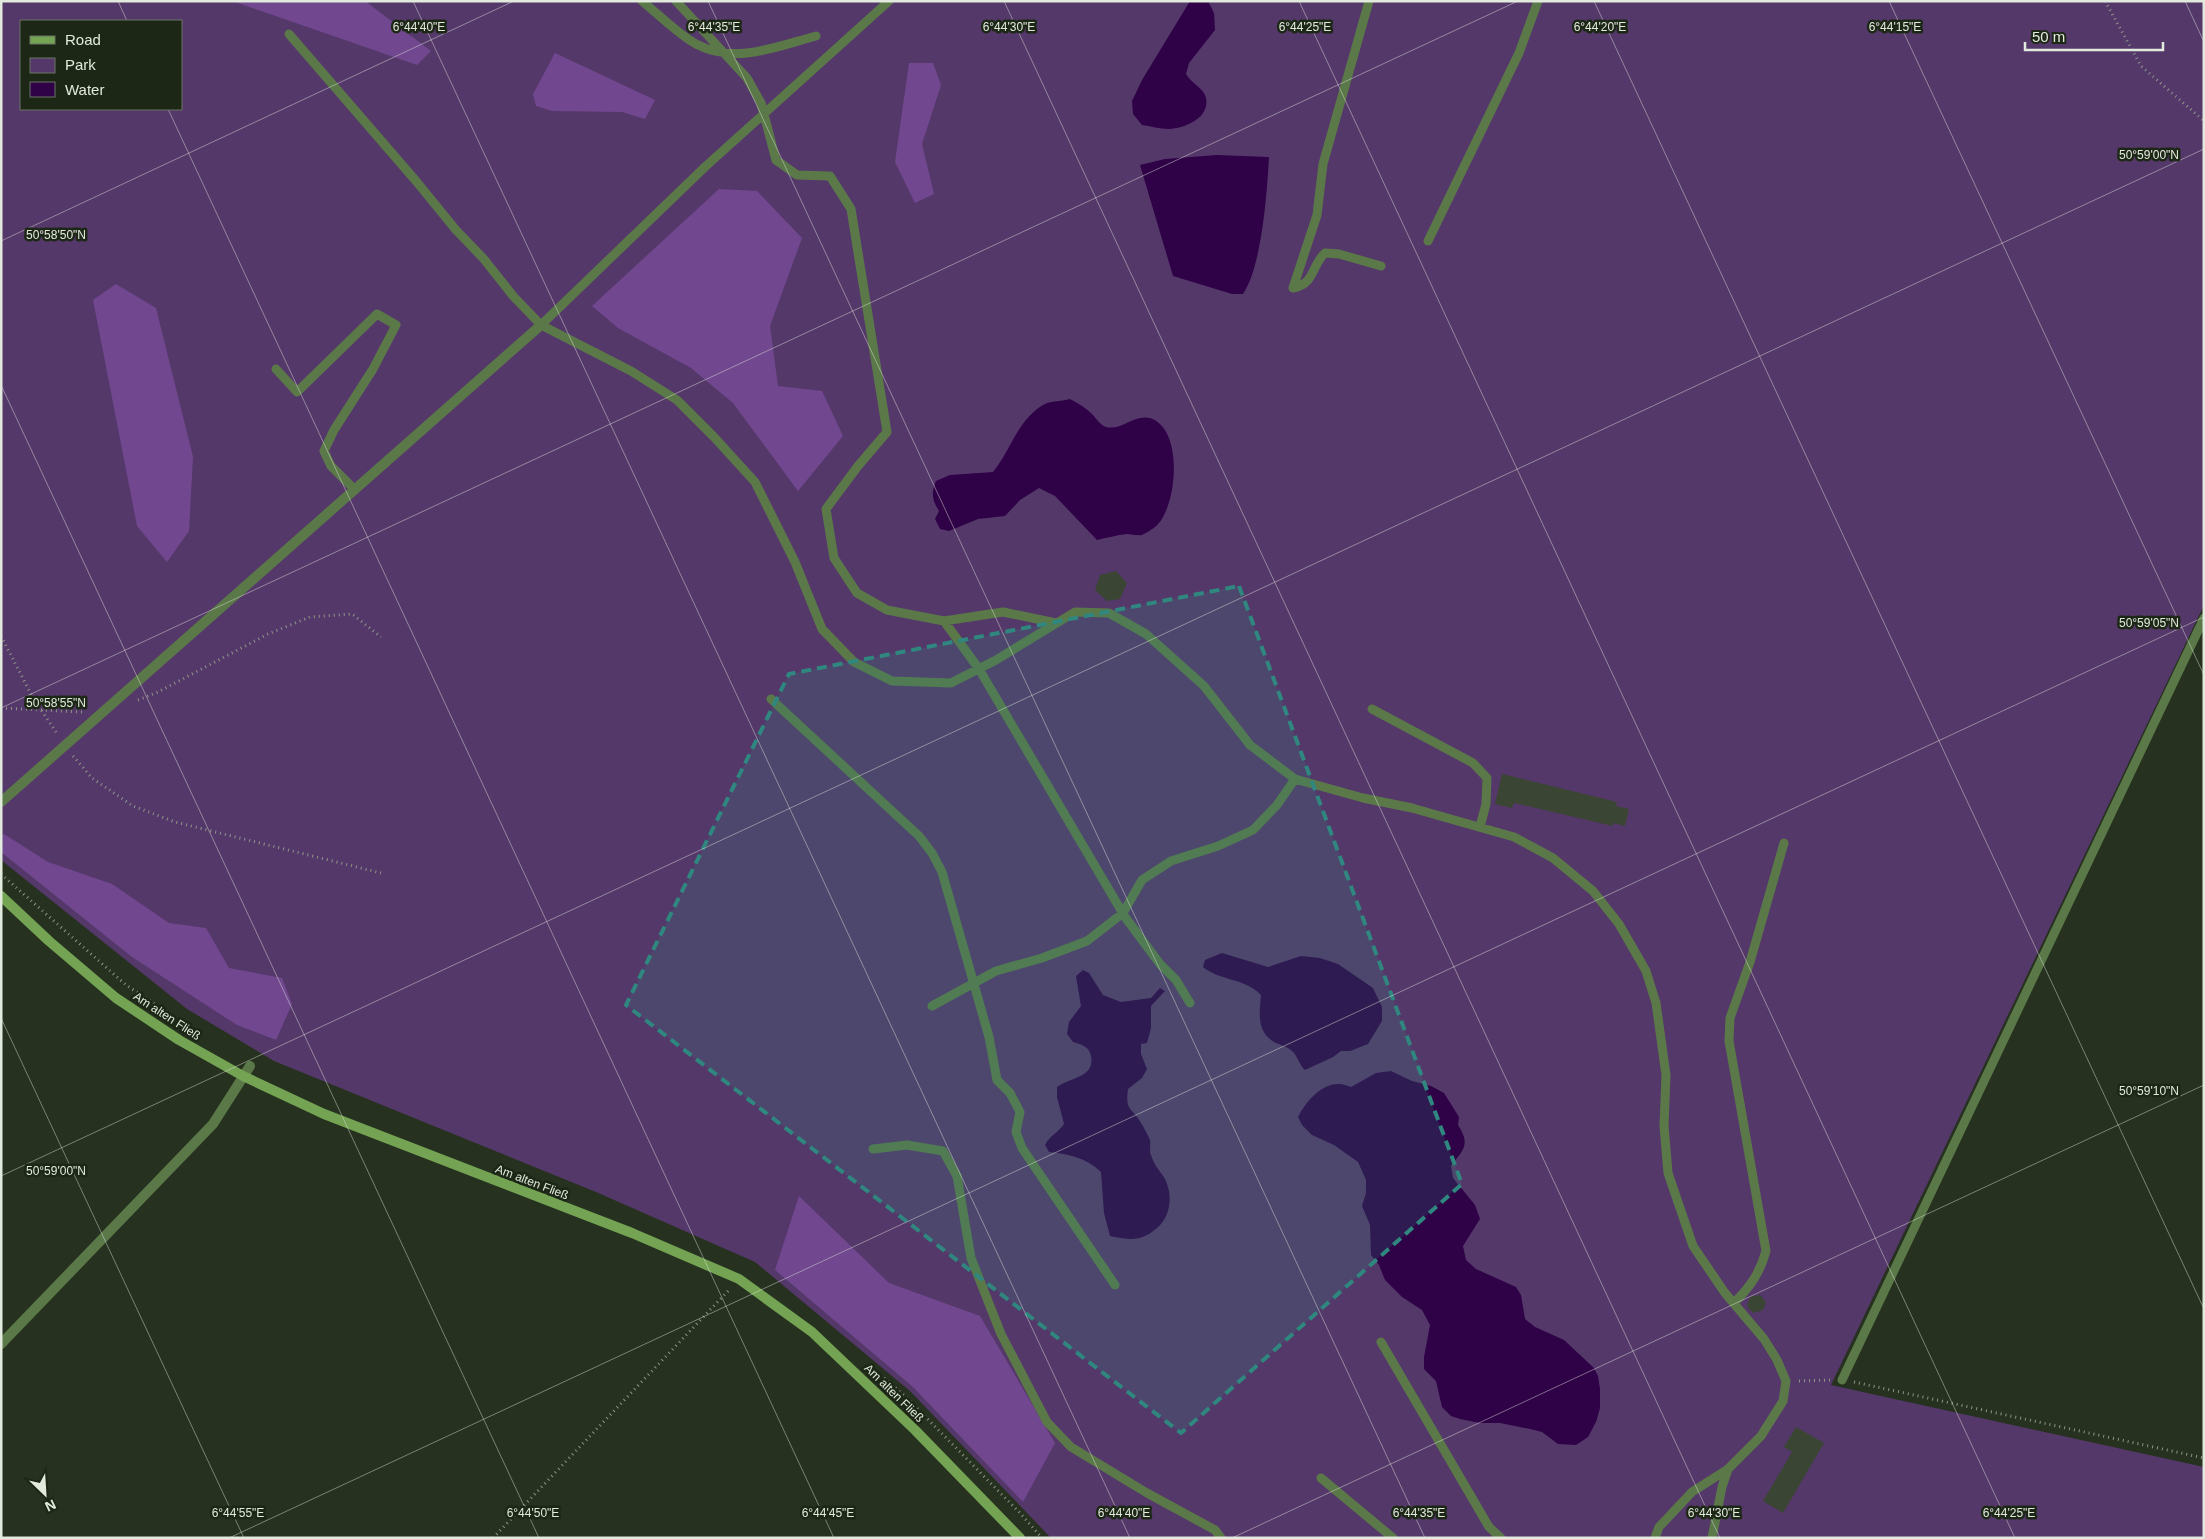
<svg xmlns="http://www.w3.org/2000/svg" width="2205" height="1539" viewBox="0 0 2205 1539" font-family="Arial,sans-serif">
<rect width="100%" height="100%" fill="#26311f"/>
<path fill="#55386a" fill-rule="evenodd" d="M1 1H2204V605L1831 1385 2204 1467V1538H1051L910 1391 755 1262 596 1192 274 1061 187 1009 1 860ZM21 21H181V109H21Z"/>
<path fill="#71488f" d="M232 1H365L431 51 417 65Z
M555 53 655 100 645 119 622 112 552 111 536 106 533 94Z
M909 63H933L941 85 922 144 934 194 915 203 895 162Z
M719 189 757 191 802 238 770 326 778 386 822 391 843 436 798 491 733 403 691 368 618 328 592 306Z
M116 284 156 308 193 457 189 531 167 562 137 526 93 300Z
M4 834 48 862 112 884 169 923 206 928 229 968 282 978 292 1004 276 1040 237 1025 132 957 1 852V837Z
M799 1196 889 1283 980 1316 1055 1443 1023 1502 913 1387 775 1270Z"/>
<path fill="#2f0147" d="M1190 1H1208L1214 13 1215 30 1189 63 1186 74C1191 83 1204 88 1206 98 1210 118 1185 128 1169 129 1160 129 1150 126 1142 125L1133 114 1132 101 1142 80Z
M1217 155 1269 157C1267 192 1262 266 1243 294H1232L1173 276 1140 165 1165 159Z
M1070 399C1078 403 1086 408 1092 414 1096 418 1100 425 1106 427 1121 431 1134 414 1150 418 1184 429 1177 504 1158 524 1155 528 1146 533 1142 535 1137 536 1131 534 1127 534 1117 535 1106 538 1097 540L1055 496 1039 488 1020 500 1005 516 978 519 949 531 940 529 935 519 939 511C932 500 931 493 936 481L950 475 993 472C1012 449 1018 417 1047 403 1054 401 1063 401 1070 399Z
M1222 953 1268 967 1301 956 1320 958 1338 964 1373 988 1382 1007V1021L1368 1044 1350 1051H1341L1333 1057 1305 1070C1299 1065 1298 1056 1292 1051 1286 1045 1277 1045 1271 1040 1256 1029 1260 1010 1261 995 1245 978 1220 981 1203 967L1205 960Z
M1083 970 1089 973 1103 995 1121 1002 1151 998 1160 988 1165 991 1151 1006V1028L1147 1043 1141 1044V1054L1147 1069 1142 1078 1128 1089C1125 1112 1132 1107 1141 1123 1144 1128 1148 1135 1150 1140 1151 1145 1149 1151 1151 1155 1154 1165 1160 1171 1165 1179 1173 1195 1171 1216 1157 1228 1141 1242 1130 1240 1110 1236L1104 1213 1101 1172C1087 1158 1068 1154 1049 1152L1045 1145C1050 1135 1057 1134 1064 1124L1057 1097V1087C1070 1077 1095 1078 1091 1056 1089 1046 1082 1045 1073 1042L1067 1034 1069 1022 1081 1006 1076 976Z
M1391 1071 1412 1081 1431 1086 1444 1093 1459 1117 1458 1125C1471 1145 1463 1150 1451 1166L1453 1178 1475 1205 1480 1219 1463 1246 1466 1260 1476 1269 1516 1287 1521 1295 1525 1319 1535 1327 1564 1340 1594 1368 1598 1376 1600 1389V1408L1596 1422 1588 1437 1576 1445 1558 1444 1542 1432 1530 1429 1500 1423H1480L1460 1419 1451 1416 1442 1407 1436 1381 1424 1369V1357L1430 1325 1422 1310 1402 1297 1385 1280 1379 1265 1371 1255 1370 1225 1362 1206 1366 1193V1180L1358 1162 1334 1145 1312 1135 1302 1125 1298 1117C1305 1103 1321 1083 1339 1084 1343 1084 1348 1086 1351 1087L1376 1073Z"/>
<path fill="#3a4633" d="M1116 571 1127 583 1120 599 1107 601 1095 590 1100 575Z
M1502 774 1617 802 1616 806 1629 809 1625 826 1613 823V826L1514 803 1512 808 1495 804Z
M1760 1295 1766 1302 1763 1310 1753 1313 1747 1306 1750 1297Z
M1796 1427 1824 1443 1783 1513 1763 1501 1792 1452 1784 1447Z"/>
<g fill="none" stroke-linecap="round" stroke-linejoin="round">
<path stroke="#8d9587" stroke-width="3" stroke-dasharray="1 4" stroke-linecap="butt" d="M2105 1 2141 66 2204 121
M1 636 33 698 58 735
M138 700 158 692 268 634 310 617 352 614 381 637
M1 708 82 712
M73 756 92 778 133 806 175 822 381 873
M1 874 126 985 203 1036
M884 1378 906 1397 1020 1513 1042 1538
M1799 1381 1830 1380
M1854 1382 2204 1458
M493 1538 729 1290"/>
<path stroke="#5b7948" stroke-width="9" d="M642 1C658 14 679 35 696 44 735 65 778 46 816 36
M676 1 747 78 761 103 776 160 797 175 830 176 851 209 887 432 858 466 826 509 834 558 857 593 887 610 944 621 1003 612 1056 623
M1369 1 1323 164 1317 215 1293 288C1315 284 1311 266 1325 253L1339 254 1381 266
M289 34 416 181 456 230 483 258 514 297 541 325 631 371 677 400 714 437 755 482 795 562 822 629 854 662 892 681 951 683 996 660 1075 612 1109 613 1146 634 1204 686 1250 745 1295 779 1363 798 1412 808 1514 837 1553 858 1593 891 1619 924 1646 971 1656 1003 1666 1075 1664 1126 1668 1173 1693 1246 1725 1293 1764 1339 1777 1360 1786 1381 1783 1401 1761 1436 1728 1469 1692 1492 1659 1527 1655 1538
M1428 241 1519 53 1538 1
M541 325 706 166 889 1
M276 369 297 392 377 314 396 325 373 369 334 430 324 451 331 466 355 490
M944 621 979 669 1125 917 1160 964 1176 980 1190 1003
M771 699 919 836 932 853 942 872 989 1037 997 1080 1010 1093 1020 1112 1016 1132 1022 1148 1115 1285
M1372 709 1473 763 1487 778 1486 804 1480 827
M932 1006 996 971 1042 958 1087 941 1123 913 1142 880 1171 861 1218 846 1253 830 1277 805 1295 779
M873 1149 907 1145 943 1151 957 1176 971 1258 1001 1334 1047 1422 1071 1447 1147 1493 1215 1530 1221 1538
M1734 1303C1750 1287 1760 1273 1766 1251L1729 1041 1730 1018 1750 962 1784 843
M1381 1342 1489 1527 1501 1538
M1842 1380 2204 618
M1321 1478 1393 1538
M1712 1538 1722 1487 1728 1469"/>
<path stroke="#5b7948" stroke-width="10" d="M1 802 541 325
M1 1344 213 1124 250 1066"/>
<path stroke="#73a353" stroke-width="10" d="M1 896 49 941 116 998 179 1040 243 1076 324 1114 632 1233 739 1279 812 1332 915 1430 1020 1538"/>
</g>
<path fill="#2f877f" fill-opacity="0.2" stroke="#2f877f" stroke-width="4" stroke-dasharray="10 6" stroke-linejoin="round" d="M1239 586 1462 1184 1181 1433 626 1005 789 674Z"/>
<path fill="none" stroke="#e2e9dd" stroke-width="1" stroke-opacity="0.45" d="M118 1 127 21M413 1 1130 1538M708 1 1425 1538M1004 1 1720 1538M1299 1 2015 1538M1594 1 2204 1309M1889 1 2204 675M2185 1 2204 42M168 109 834 1538M1 241 514 1M1 385 539 1538M1 708 1518 1M1 1018 244 1538M1 1176 2204 149M229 1538 2204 617M1232 1538 2204 1085"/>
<g text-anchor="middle" stroke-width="5" stroke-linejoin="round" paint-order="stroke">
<g font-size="12" fill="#e2e9dd" stroke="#1c2716">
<text transform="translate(167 1016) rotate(33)" y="4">Am alten Fließ</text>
<text transform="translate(532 1182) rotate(21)" y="4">Am alten Fließ</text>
<text transform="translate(894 1393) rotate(44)" y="4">Am alten Fließ</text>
</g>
</g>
<g font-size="12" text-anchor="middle" fill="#e2e9dd" stroke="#1c2716" stroke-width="5" stroke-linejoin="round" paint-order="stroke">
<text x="419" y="31">6°44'40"E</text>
<text x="714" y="31">6°44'35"E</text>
<text x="1009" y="31">6°44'30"E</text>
<text x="1305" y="31">6°44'25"E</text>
<text x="1600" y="31">6°44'20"E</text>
<text x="1895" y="31">6°44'15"E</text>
<text x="2149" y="159">50°59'00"N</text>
<text x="56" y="239">50°58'50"N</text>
<text x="2149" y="627">50°59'05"N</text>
<text x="56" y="707">50°58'55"N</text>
<text x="2149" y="1095">50°59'10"N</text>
<text x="56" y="1175">50°59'00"N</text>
<text x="238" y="1517">6°44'55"E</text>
<text x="533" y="1517">6°44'50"E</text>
<text x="828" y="1517">6°44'45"E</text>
<text x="1124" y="1517">6°44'40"E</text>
<text x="1419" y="1517">6°44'35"E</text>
<text x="1714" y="1517">6°44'30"E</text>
<text x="2009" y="1517">6°44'25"E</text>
</g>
<rect width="2205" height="1539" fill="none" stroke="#e2e9dd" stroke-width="5"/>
<rect x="20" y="20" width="162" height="90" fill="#1c2716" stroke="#6b7566"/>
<rect x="30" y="36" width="25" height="8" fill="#73a353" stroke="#6b7566"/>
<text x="65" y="45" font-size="15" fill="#e2e9dd">Road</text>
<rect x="30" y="58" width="25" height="15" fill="#55386a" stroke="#6b7566"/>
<text x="65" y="70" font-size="15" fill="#e2e9dd">Park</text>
<rect x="30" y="82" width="25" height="15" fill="#2f0147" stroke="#6b7566"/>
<text x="65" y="95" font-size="15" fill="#e2e9dd">Water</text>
<g transform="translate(45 1494) rotate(155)" stroke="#1c2716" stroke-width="4" paint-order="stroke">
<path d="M0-4L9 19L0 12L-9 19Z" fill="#e2e9dd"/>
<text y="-8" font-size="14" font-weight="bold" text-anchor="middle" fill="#e2e9dd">N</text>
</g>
<path d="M2025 42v8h138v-8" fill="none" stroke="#e2e9dd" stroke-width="2.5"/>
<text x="2032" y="42" font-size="15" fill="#e2e9dd" stroke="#1c2716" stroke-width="4" paint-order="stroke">50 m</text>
</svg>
